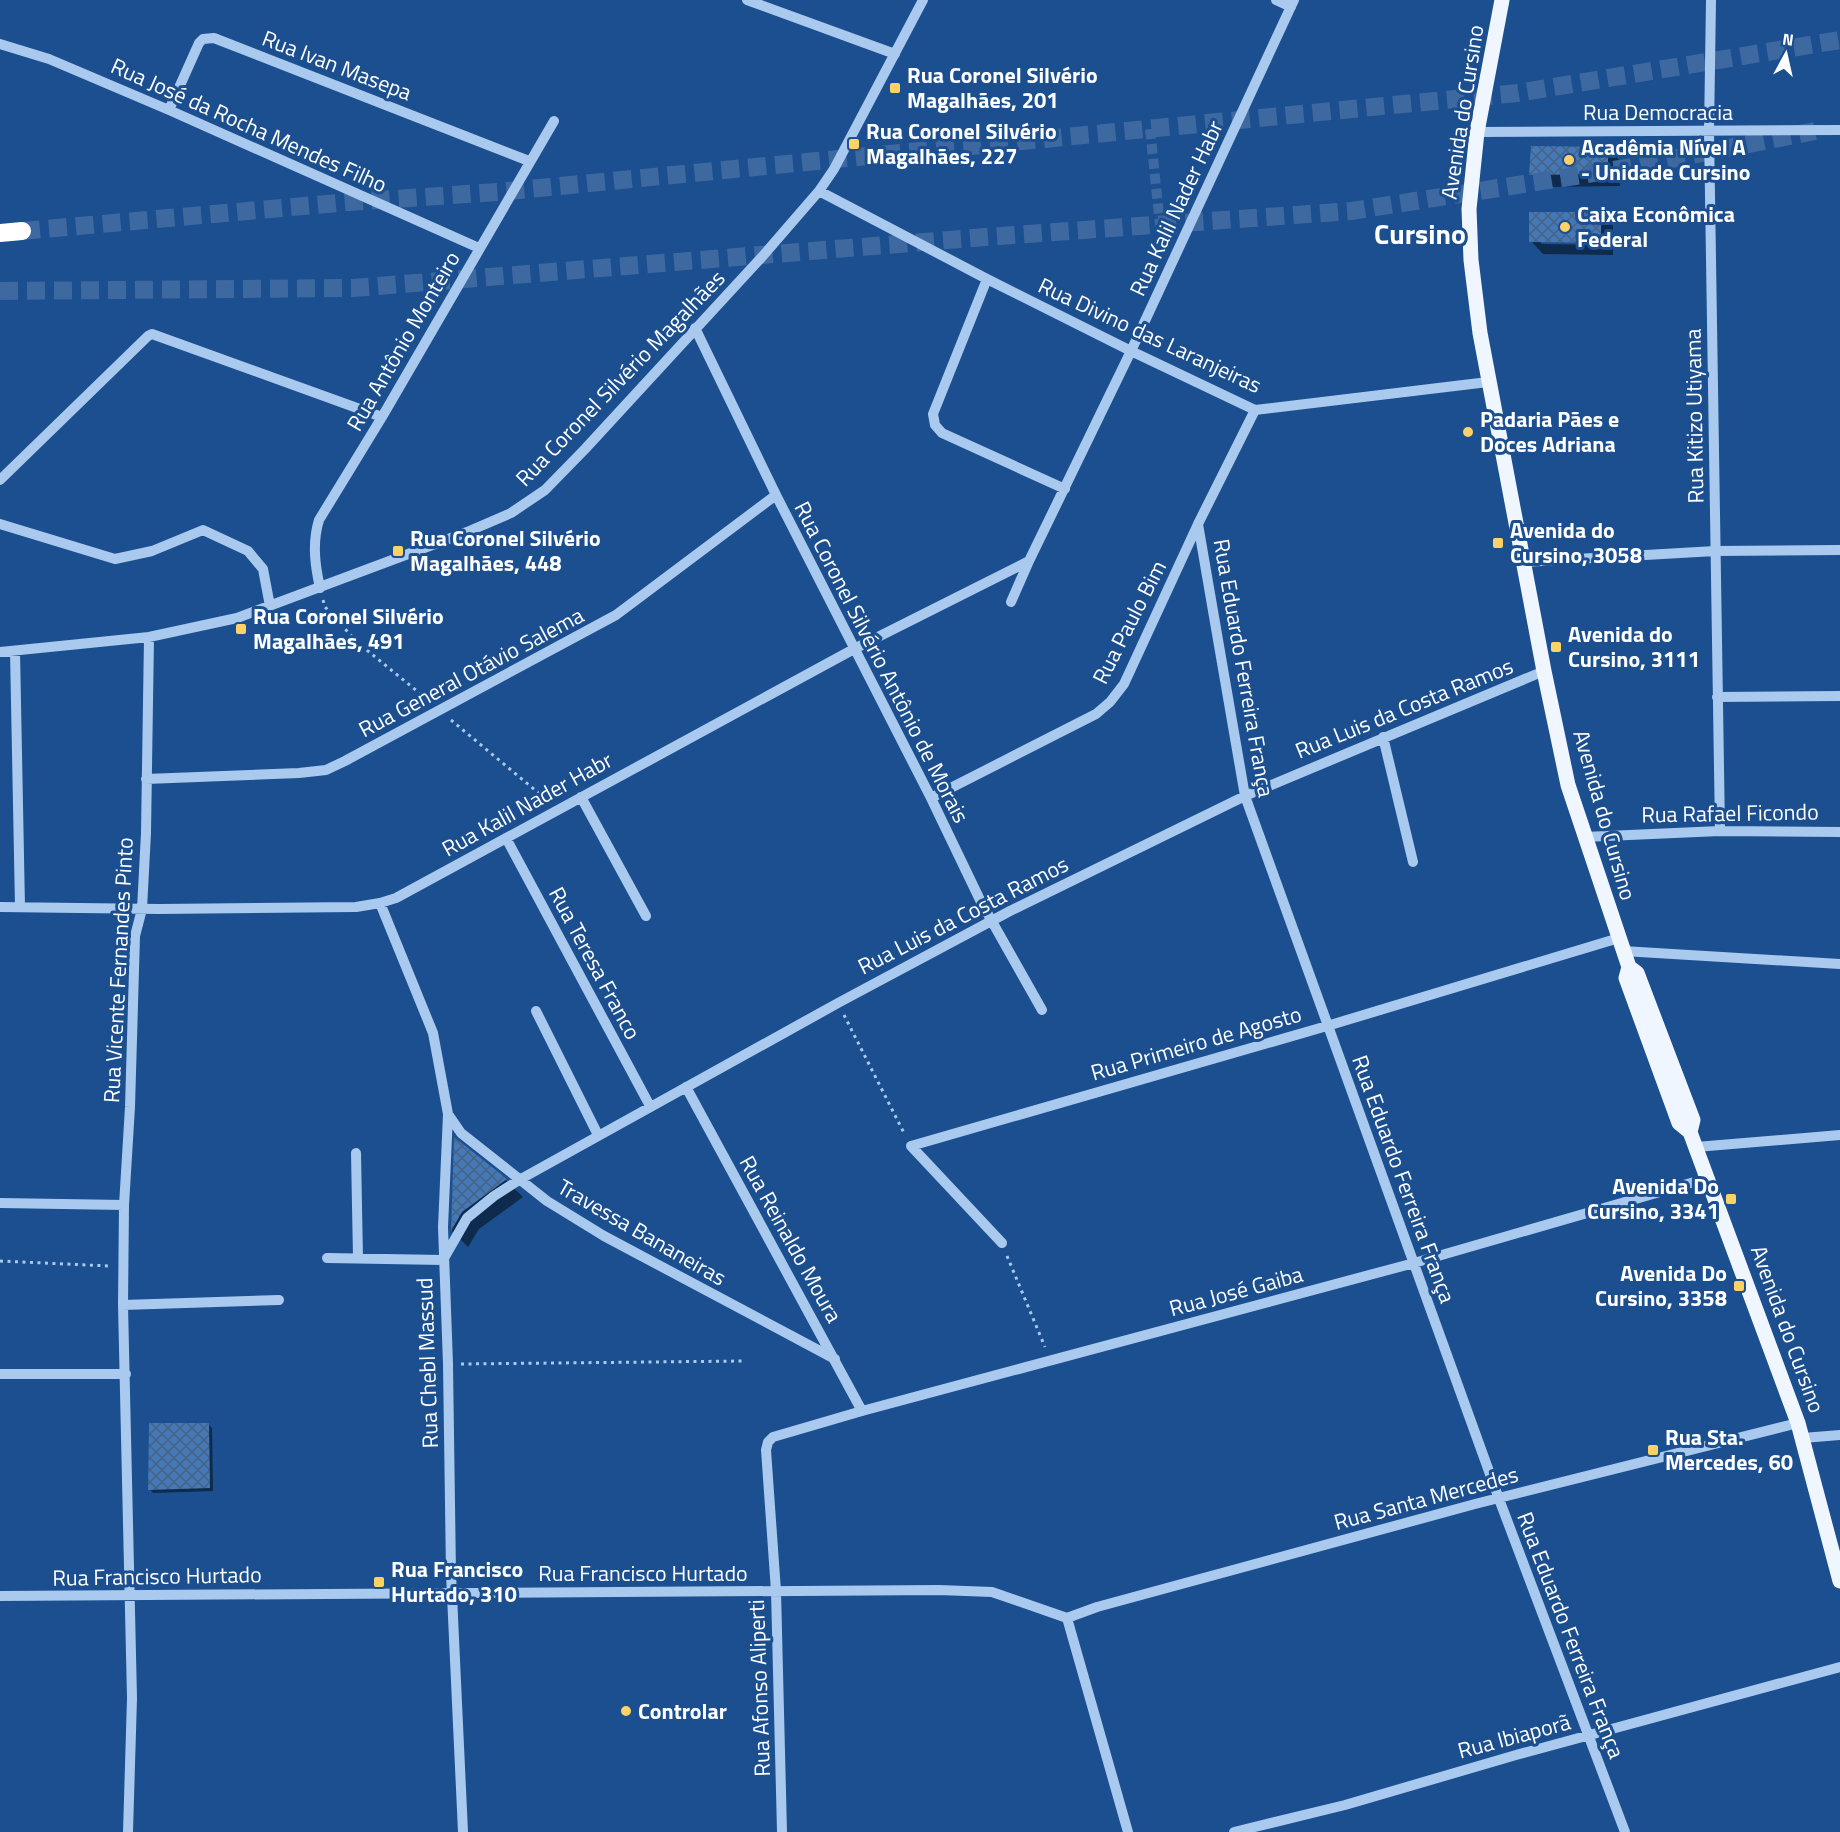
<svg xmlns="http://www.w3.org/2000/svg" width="1840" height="1832" viewBox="0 0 1840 1832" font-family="'Titillium Web',sans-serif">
<defs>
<pattern id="building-cross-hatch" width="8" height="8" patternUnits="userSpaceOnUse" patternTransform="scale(1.5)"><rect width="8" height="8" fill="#4478b7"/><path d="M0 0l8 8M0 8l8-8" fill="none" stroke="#486282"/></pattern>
</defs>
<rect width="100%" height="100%" fill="#1b4f8f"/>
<path fill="#0007" fill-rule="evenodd" d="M1608 148 1620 161V186L1543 187 1531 174Z
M1601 213 1613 226V255L1543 254 1531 241ZM1541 241 1608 242V245L1541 244Z
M456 1140 506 1180 523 1197 479 1229 468 1247 452 1231Z
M208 1424 212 1428 213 1491 153 1493 150 1489Z"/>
<path fill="url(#building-cross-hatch)" d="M1531 146 1608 147V174L1529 175Z
M1529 212H1601V243L1529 242Z
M454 1137 507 1179 462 1212 451 1231Z
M149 1423H209L210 1488 148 1490Z"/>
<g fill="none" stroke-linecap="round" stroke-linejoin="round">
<path stroke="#3d69a0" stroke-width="10" stroke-dasharray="10 5" stroke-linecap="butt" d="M1150 129 1160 225"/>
<path stroke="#3d69a0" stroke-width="18" stroke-dasharray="18 9" stroke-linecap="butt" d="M22 231 349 202 498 192 1517 93 1840 40
M0 291 353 288 985 237 1351 211 1620 169 1815 131"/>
<path stroke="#a9c9ee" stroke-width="3" stroke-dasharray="3 4.5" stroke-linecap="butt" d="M323 600 325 607 357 642 428 700
M451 720 547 800
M844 1015 905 1135
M1007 1256 1045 1347
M0 1261 109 1266
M461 1364 744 1361"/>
<path stroke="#a9c9ee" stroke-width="10" d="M747 0 895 54
M1276 0 1291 7
M1711 0 1709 132 1720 831
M0 44 49 59 169 110 479 248
M169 110 199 43 203 39 214 38 529 161
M1477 132 1840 130
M819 191 987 279 1131 351 1255 410 1488 382
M987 279 933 414 935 425 942 433 1065 489
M695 328 776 495 931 798 981 902 1042 1010
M0 480 148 336 152 334 382 417
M0 524 115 559 152 551 203 530 248 551 263 569 270 606
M1198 524 1245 796 1499 1499 1625 1832
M1524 562 1715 551 1840 550
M320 588C315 565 312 543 319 520L382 417 554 121
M1011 602 1029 561 1131 351 1294 0
M15 651 20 907
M0 652 149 637 237 618 467 532 511 513 545 490 585 449 761 258 819 191 834 169 923 0
M1717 697 1840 696
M1383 737 1413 862
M146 779 299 773 326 770 345 761 616 615 776 495
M581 797 646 916
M931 798 1096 714 1110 702 1124 684 1198 524 1255 410
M1584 837 1720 831 1840 832
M506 838 650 1106
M380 903 433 1033 448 1114 443 1227 448 1364 451 1574 463 1832
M0 907 159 909 356 907 380 903 396 898 854 649 1029 561
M1623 951 1840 964
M536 1011 598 1135
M686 1087 862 1411
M448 1114 461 1133 547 1201 604 1236 835 1359
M1696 1147 1840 1135
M356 1153 358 1258
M0 1203 124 1205
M1002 1243 911 1146 1327 1026 1619 938
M327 1258 443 1260 467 1218 494 1196 519 1180 838 1003 1010 911 1245 796 1544 671
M123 1305 279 1300
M0 1374H126
M1803 1438 1840 1435
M0 1596 939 1590 992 1592 1067 1618
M1067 1618 1097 1607 1475 1504 1798 1423
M1067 1618 1128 1832
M128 1832 132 1698 123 1305 124 1205 130 1107 135 936 142 909 146 833 149 637
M782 1832 776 1591 766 1450 768 1442 773 1437 862 1411 1414 1263 1708 1178
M1234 1832 1345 1805 1516 1755 1840 1667"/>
<path stroke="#f0f6ff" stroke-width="15" d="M1502 0 1477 132 1469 209 1471 260 1480 333 1544 671 1568 785 1629 967 1626 978 1679 1123 1690 1132 1798 1423 1840 1581
M1629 967 1637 973 1693 1120 1690 1132"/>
<path stroke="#fff" stroke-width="18" d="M0 233 22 231"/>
</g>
<g fill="#ffd166" stroke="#1b4f8f" stroke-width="2">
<rect x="889" y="82" width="12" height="12" rx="3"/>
<rect x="848" y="138" width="12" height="12" rx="3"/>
<circle cx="1569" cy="160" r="6"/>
<circle cx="1565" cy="227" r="6"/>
<circle cx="1468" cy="432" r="6"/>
<rect x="1492" y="537" width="12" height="12" rx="3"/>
<rect x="392" y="545" width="12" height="12" rx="3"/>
<rect x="235" y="623" width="12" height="12" rx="3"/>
<rect x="1550" y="641" width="12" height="12" rx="3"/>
<rect x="1725" y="1193" width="12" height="12" rx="3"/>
<rect x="1733" y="1280" width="12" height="12" rx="3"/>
<rect x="1647" y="1444" width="12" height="12" rx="3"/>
<rect x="373" y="1576" width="12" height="12" rx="3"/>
<circle cx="626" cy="1711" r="6"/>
</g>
<g text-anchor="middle" stroke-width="6" stroke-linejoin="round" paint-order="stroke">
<g font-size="22" fill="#fff" stroke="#1b4f8f">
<text transform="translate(337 65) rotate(21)" y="8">Rua Ivan Masepa</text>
<text transform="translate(1462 112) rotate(-81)" y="8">Avenida do Cursino</text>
<text x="1658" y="120">Rua Democracia</text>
<text transform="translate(249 125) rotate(24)" y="8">Rua José da Rocha Mendes Filho</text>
<text transform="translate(1176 208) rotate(-65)" y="8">Rua Kalil Nader Habr</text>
<text transform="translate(1150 335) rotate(25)" y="8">Rua Divino das Laranjeiras</text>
<text transform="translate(403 341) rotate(-60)" y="8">Rua Antônio Monteiro</text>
<text transform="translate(620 378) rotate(-46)" y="8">Rua Coronel Silvério Magalhães</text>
<text transform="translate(1694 416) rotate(-91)" y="8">Rua Kitizo Utiyama</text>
<text transform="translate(1129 622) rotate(-63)" y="8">Rua Paulo Bim</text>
<text transform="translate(882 662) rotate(63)" y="8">Rua Coronel Silvério Antônio de Morais</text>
<text transform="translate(1244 668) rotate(80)" y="8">Rua Eduardo Ferreira França</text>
<text transform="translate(471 672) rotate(-28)" y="8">Rua General Otávio Salema</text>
<text transform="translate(1404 708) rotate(-22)" y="8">Rua Luis da Costa Ramos</text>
<text transform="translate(527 804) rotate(-29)" y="8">Rua Kalil Nader Habr</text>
<text transform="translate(1730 813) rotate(-1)" y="8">Rua Rafael Ficondo</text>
<text transform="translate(1605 815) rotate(74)" y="8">Avenida do Cursino</text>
<text transform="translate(963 915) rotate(-27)" y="8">Rua Luis da Costa Ramos</text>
<text transform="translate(595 963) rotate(62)" y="8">Rua Teresa Franco</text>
<text transform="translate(118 970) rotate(-87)" y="8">Rua Vicente Fernandes Pinto</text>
<text transform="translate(1196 1043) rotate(-16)" y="8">Rua Primeiro de Agosto</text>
<text transform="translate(1404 1179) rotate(70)" y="8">Rua Eduardo Ferreira França</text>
<text transform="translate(642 1232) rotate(30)" y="8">Travessa Bananeiras</text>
<text transform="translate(791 1239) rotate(61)" y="8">Rua Reinaldo Moura</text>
<text transform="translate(1236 1291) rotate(-15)" y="8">Rua José Gaiba</text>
<text transform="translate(1788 1329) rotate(70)" y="8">Avenida do Cursino</text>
<text transform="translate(427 1363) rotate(-92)" y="8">Rua Chebl Massud</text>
<text transform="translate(1426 1498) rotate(-15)" y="8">Rua Santa Mercedes</text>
<text x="643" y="1581">Rua Francisco Hurtado</text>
<text transform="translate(157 1576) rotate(-1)" y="8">Rua Francisco Hurtado</text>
<text transform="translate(1571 1635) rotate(69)" y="8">Rua Eduardo Ferreira França</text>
<text transform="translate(759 1688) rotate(-92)" y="8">Rua Afonso Aliperti</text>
<text transform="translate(1514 1736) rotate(-15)" y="8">Rua Ibiaporã</text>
</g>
<g font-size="22" font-weight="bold" fill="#fff" stroke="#1b4f8f" text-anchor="start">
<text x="907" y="83">Rua Coronel Silvério<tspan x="907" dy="25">Magalhães, 201</tspan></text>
<text x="866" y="139">Rua Coronel Silvério<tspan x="866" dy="25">Magalhães, 227</tspan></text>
<text x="1581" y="155">Acadêmia Nível A<tspan x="1581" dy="25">- Unidade Cursino</tspan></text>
<text x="1577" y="222">Caixa Econômica<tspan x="1577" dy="25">Federal</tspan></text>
<text x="1480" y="427">Padaria Pães e<tspan x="1480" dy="25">Doces Adriana</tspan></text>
<text x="1510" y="538">Avenida do<tspan x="1510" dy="25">Cursino, 3058</tspan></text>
<text x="410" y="546">Rua Coronel Silvério<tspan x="410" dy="25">Magalhães, 448</tspan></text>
<text x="253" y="624">Rua Coronel Silvério<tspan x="253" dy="25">Magalhães, 491</tspan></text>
<text x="1568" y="642">Avenida do<tspan x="1568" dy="25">Cursino, 3111</tspan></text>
<text x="1719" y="1194" text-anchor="end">Avenida Do<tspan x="1719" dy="25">Cursino, 3341</tspan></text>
<text x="1727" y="1281" text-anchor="end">Avenida Do<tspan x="1727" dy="25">Cursino, 3358</tspan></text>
<text x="1665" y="1445">Rua Sta.<tspan x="1665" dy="25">Mercedes, 60</tspan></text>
<text x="391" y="1577">Rua Francisco<tspan x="391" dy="25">Hurtado, 310</tspan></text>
<text x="638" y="1719">Controlar</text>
</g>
<g font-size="28" font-weight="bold" fill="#fff" stroke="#1b4f8f">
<text x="1420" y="244">Cursino</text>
</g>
</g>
<g transform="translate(1786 54) rotate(8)" stroke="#1b4f8f" stroke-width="4.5" paint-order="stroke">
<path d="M0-4.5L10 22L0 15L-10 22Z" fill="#ffffff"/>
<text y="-9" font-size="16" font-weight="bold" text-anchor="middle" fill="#ffffff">N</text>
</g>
</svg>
